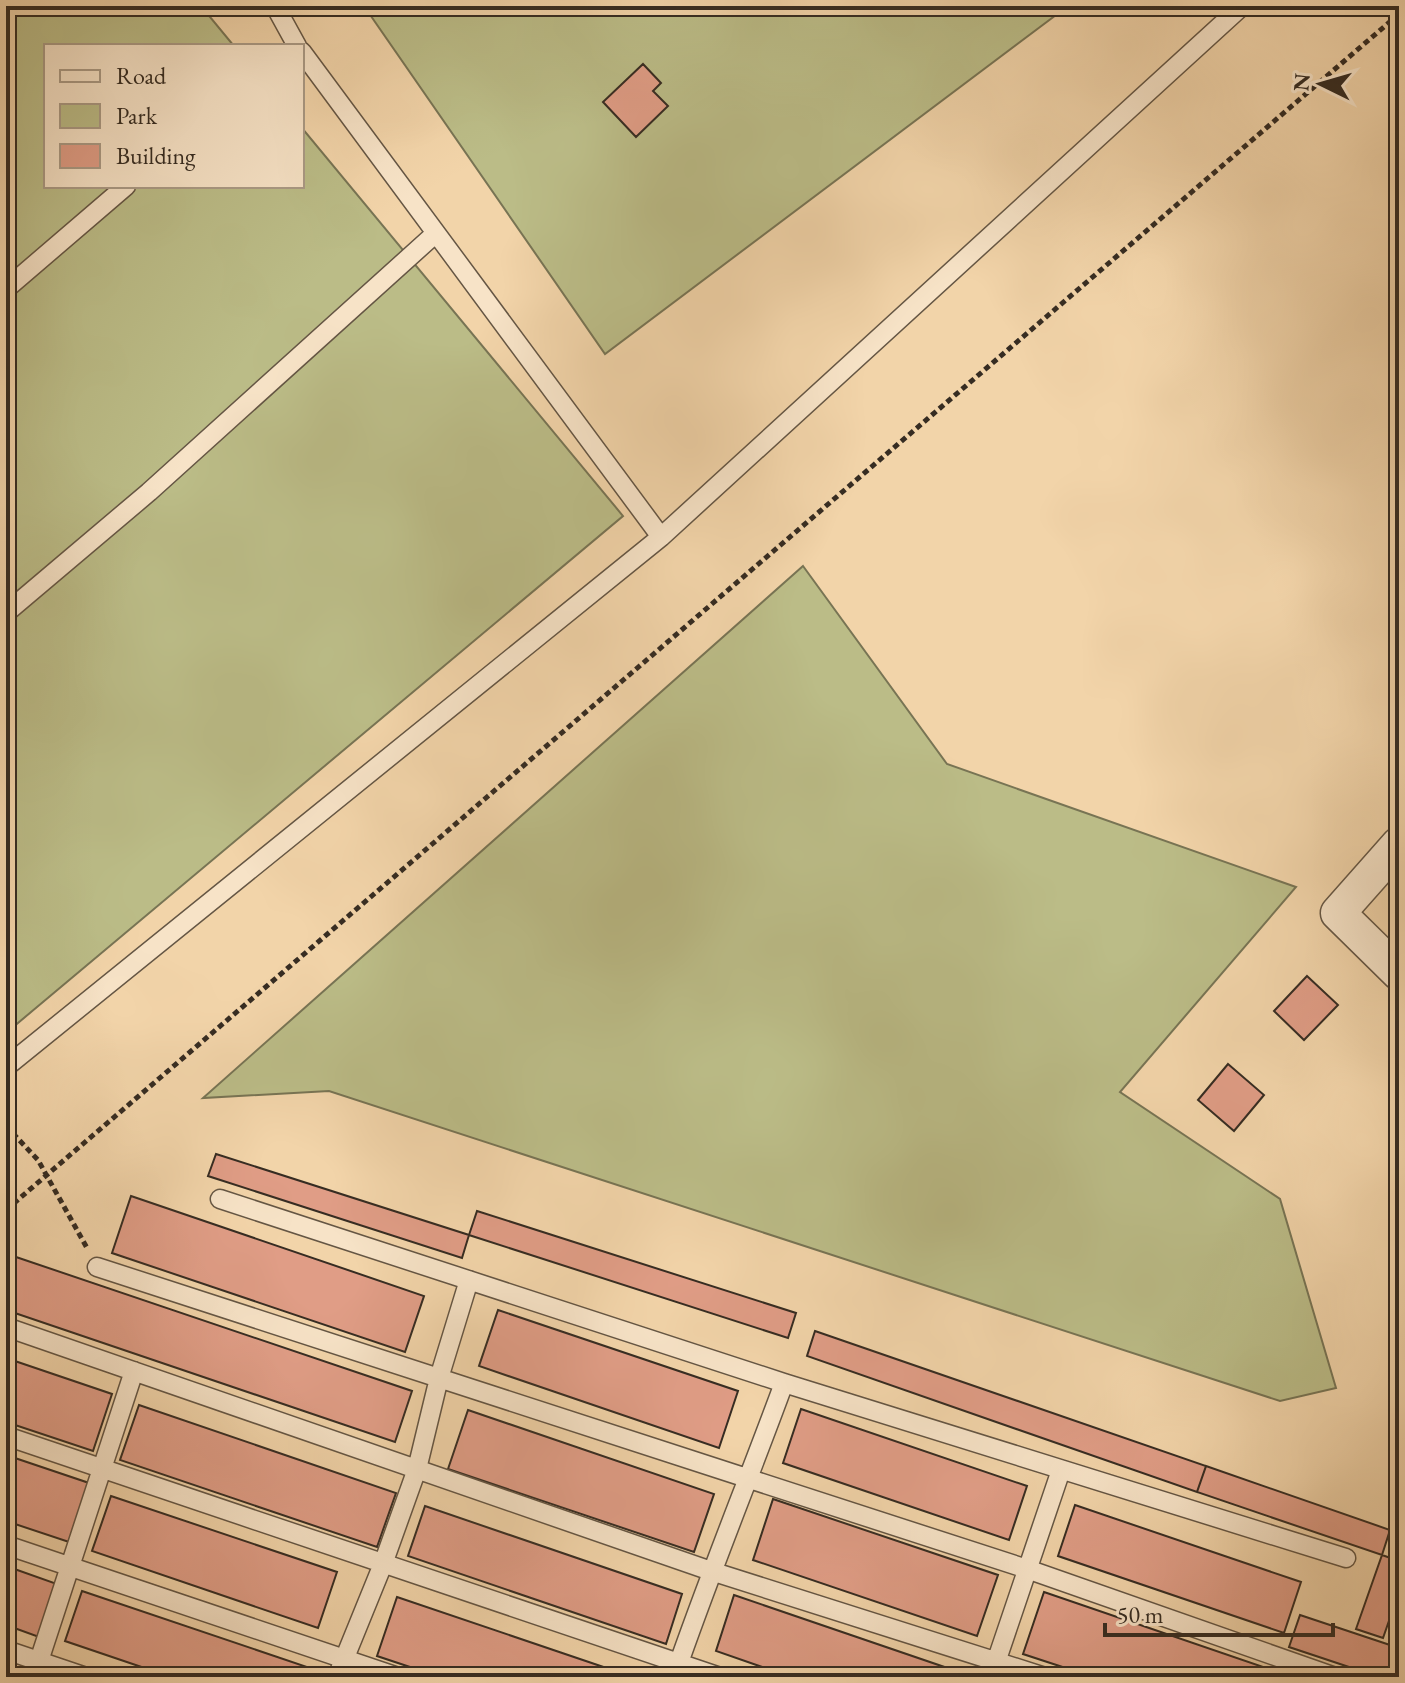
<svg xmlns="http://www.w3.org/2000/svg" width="1405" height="1683" viewBox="0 0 1405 1683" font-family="'EB Garamond',serif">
<rect width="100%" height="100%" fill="#f2d4a9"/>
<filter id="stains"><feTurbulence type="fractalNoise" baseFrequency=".0025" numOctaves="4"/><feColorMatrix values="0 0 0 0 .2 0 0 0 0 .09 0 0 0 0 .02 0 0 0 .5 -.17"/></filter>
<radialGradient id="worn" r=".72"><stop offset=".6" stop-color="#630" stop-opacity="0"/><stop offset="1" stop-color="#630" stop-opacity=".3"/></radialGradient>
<path fill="#bbbc87" stroke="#787454" stroke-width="2" d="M6 6H201L234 46H46V186H302V128L623 516 6 1033Z
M364 6H1068L605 354Z
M803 566 947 764 1296 887 1120 1092 1280 1199 1336 1388 1280 1401 329 1091 203 1098Z"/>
<path fill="#e09d86" stroke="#362c22" stroke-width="2" d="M643 64 661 83 653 91 668 106 636 137 603 102Z
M1307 976 1338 1005 1304 1040 1274 1011Z
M1228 1064 1264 1095 1234 1131 1198 1100Z
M216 1154 469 1235 462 1258 208 1176Z
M131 1196 424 1296 405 1352 112 1253Z
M477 1211 796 1313 788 1338 469 1235Z
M16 1257 412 1391 395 1442 6 1310V1287Z
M498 1310 738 1391 719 1448 479 1366Z
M815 1331 1206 1466 1197 1492 807 1356Z
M6 1358 112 1394 93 1451 6 1422Z
M139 1405 396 1493 377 1547 120 1460Z
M801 1409 1027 1486 1009 1540 783 1463Z
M468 1410 714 1494 694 1552 448 1469Z
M6 1455 89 1483 69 1542 6 1521Z
M1206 1466 1390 1530 1382 1555 1197 1492Z
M111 1496 337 1572 318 1628 92 1551Z
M773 1499 998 1575 977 1636 753 1560Z
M1075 1505 1301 1582 1284 1633 1058 1556Z
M425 1506 682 1594 666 1644 408 1556Z
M1382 1555 1399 1561V1592L1383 1638 1356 1629Z
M6 1566 57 1584 39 1637 6 1625Z
M82 1591 313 1669 310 1677H171L65 1641Z
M1044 1592 1272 1670 1270 1677H1093L1023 1654Z
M734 1595 962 1673 961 1677H791L716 1651Z
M397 1597 633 1677H440L377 1656Z
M1300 1615 1399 1648V1677H1379L1289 1647Z"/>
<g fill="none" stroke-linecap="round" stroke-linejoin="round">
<g stroke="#655644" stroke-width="21">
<path id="service" d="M275 6 297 46
M302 52 661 537
M6 289 126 186
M6 613 149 492 436 233
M6 1067 661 537 1242 6
M220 1199 784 1383 1346 1558
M97 1267 1027 1569 1335 1677
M6 1327 711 1571 1045 1677
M6 1436 720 1677
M6 1545 398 1677
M6 1650 86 1677
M39 1661 134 1371
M337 1677 383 1564 417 1469 439 1378 469 1280
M674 1677C708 1578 748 1481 784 1383
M991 1677 1061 1470"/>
</g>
<g stroke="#655644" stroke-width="37">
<path id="minor" d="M1399 844 1338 913 1399 973"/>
</g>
<path stroke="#362c22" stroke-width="5" stroke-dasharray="6 4" stroke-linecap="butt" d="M6 1126 38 1160 87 1248
M6 1210 1399 14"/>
<use href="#service" stroke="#f7e3c7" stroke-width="18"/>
<use href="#minor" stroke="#f7e3c7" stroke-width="34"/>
</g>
<rect width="1405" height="1683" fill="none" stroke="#f2d4a9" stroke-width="32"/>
<rect x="8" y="8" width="1389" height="1667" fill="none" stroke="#362c22" stroke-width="4"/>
<rect x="16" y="16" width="1373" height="1651" fill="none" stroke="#362c22" stroke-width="2"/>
<rect x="44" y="44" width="260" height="144" fill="#f7e3c7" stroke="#aa9a85" stroke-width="2"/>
<rect x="60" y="70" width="40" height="12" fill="#f7e3c7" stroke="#aa9a85" stroke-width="2"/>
<text x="116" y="84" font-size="24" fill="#362c22">Road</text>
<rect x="60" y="104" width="40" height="24" fill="#bbbc87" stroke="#aa9a85" stroke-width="2"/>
<text x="116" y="124" font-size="24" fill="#362c22">Park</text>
<rect x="60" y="144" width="40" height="24" fill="#e09d86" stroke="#aa9a85" stroke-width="2"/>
<text x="116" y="164" font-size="24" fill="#362c22">Building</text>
<g transform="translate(1321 84) rotate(275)" stroke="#f7e3c7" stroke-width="6" paint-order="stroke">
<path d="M0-6L14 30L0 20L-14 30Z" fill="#362c22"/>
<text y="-12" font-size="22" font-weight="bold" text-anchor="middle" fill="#362c22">N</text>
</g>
<path d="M1105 1623v12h228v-12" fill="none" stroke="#362c22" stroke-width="4"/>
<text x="1117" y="1623" font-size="24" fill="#362c22" stroke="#f7e3c7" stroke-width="6" paint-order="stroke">50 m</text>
<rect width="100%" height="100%" filter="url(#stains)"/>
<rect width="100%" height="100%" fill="url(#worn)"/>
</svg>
